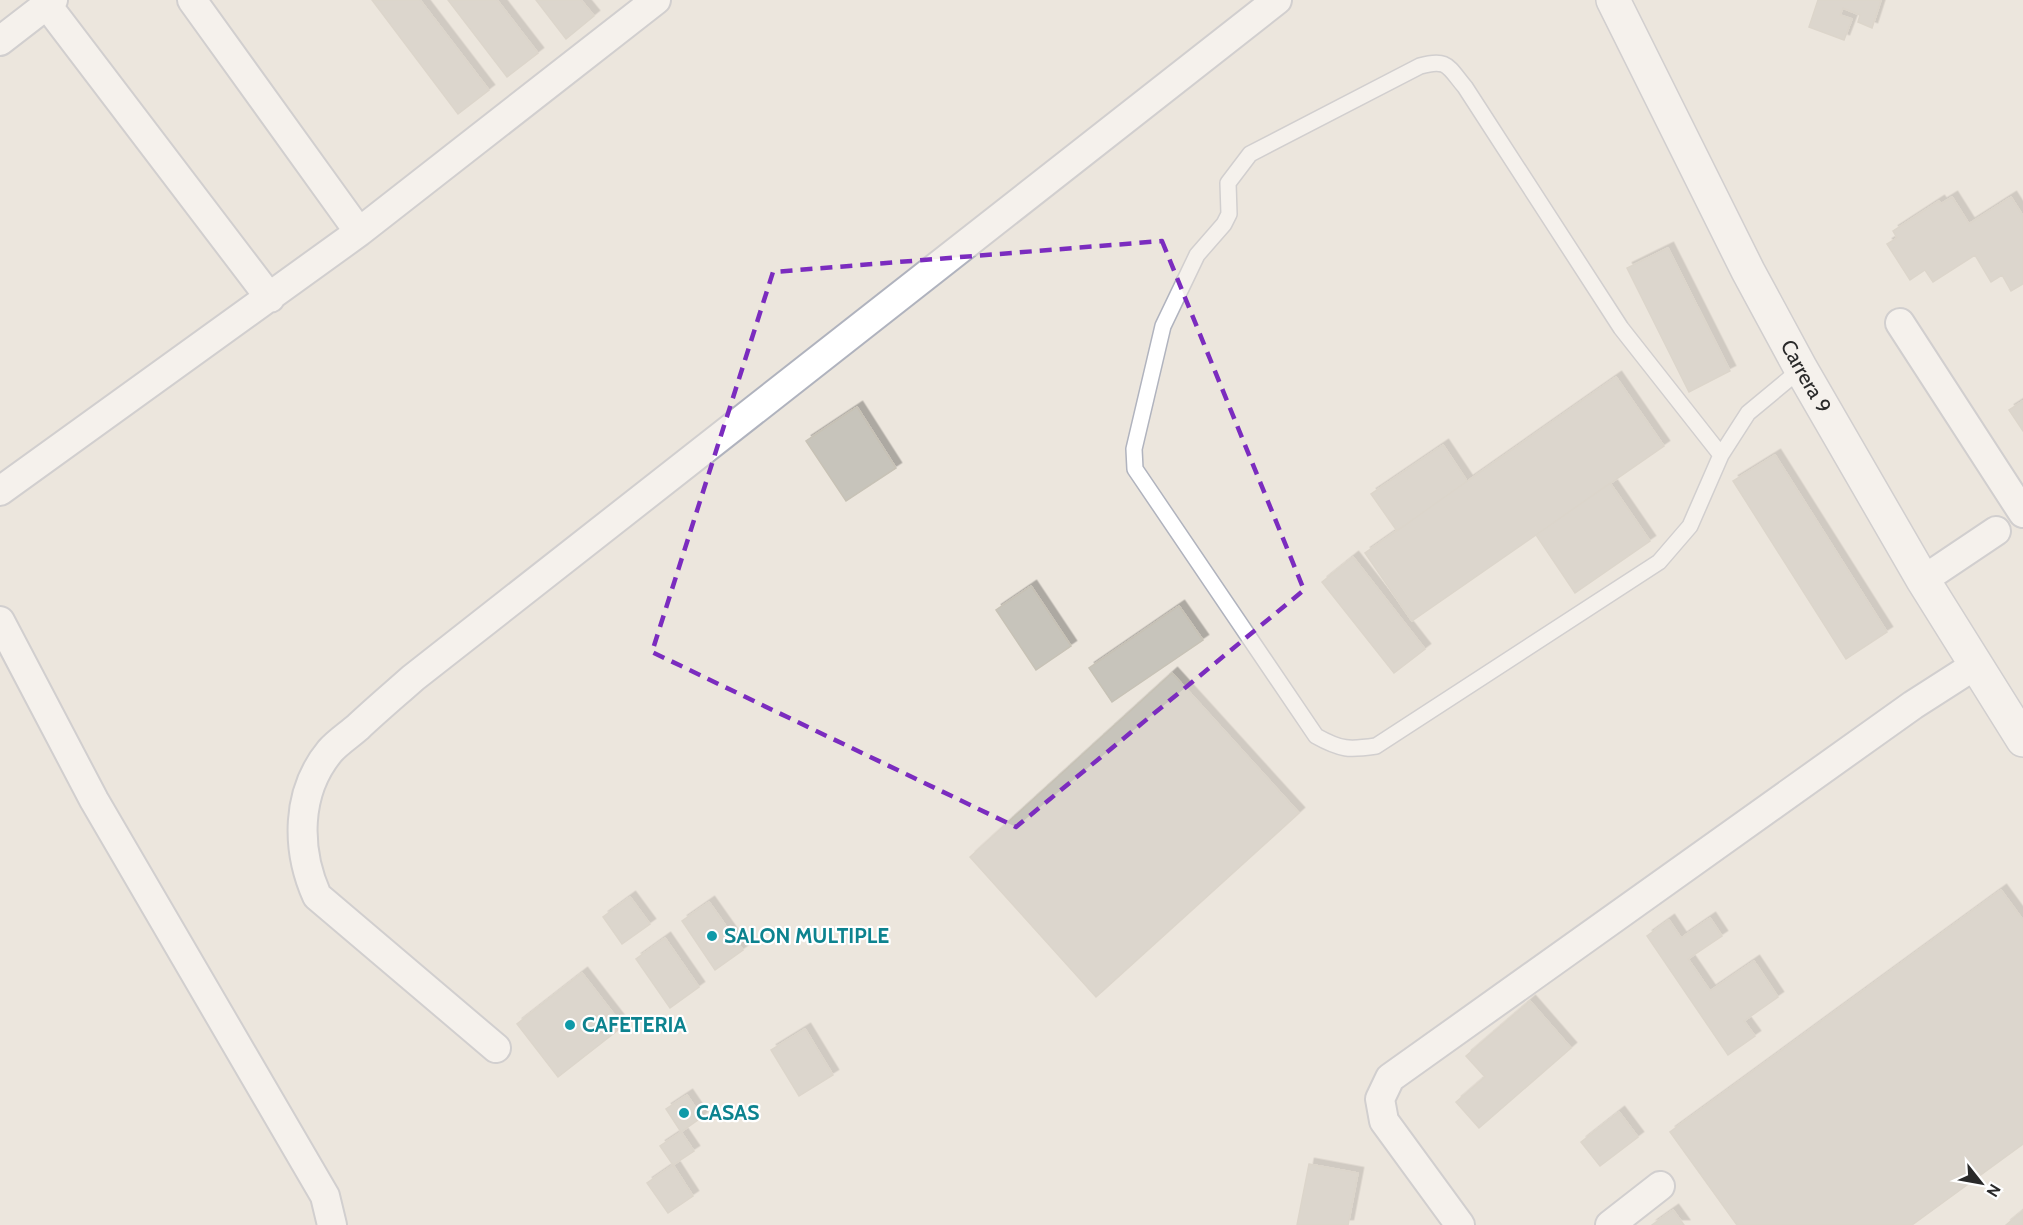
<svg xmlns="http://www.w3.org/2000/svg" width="2023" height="1225" viewBox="0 0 2023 1225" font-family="Cabin,sans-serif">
<defs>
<filter id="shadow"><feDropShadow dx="5.5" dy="-5.5" stdDeviation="0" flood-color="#0004"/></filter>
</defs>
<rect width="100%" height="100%" fill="#ece6dd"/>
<path fill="#c7c4bb" stroke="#c7c2b6" stroke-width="1.5" filter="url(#shadow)" d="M372 0H420L489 90 458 114Z
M448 0H497L538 53 507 77Z
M536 0H581L594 16 566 39Z
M1818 0H1881L1872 28 1858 22 1860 15 1843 8 1840 15 1852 19 1844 40 1809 27Z
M1952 197 1969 224 2011 197 2023 216V284L2011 291 2002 275 1991 282 1975 255 1933 282 1925 270 1910 280 1887 244 1897 238 1893 231 1939 201 1941 204Z
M1668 248 1730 371 1689 392 1627 268Z
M1616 377 1664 446 1412 621 1365 553Z
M2023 401V431L2009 410Z
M857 407 896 468 846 501 806 441Z
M1443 445 1467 481 1397 531 1371 494Z
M1775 455 1887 632 1846 659 1733 481Z
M1610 483 1650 541 1575 593 1536 535Z
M1353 557 1425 649 1394 673 1322 582Z
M1031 586 1071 646 1036 670 996 610Z
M1179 606 1203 640 1112 702 1089 668Z
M1172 673 1299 813 1096 997 970 857Z
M2001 890 2023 920V1144L1912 1225H1737L1670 1132Z
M630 897 650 924 622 944 603 917Z
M709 902 743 950 715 970 682 921Z
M1710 918 1722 936 1688 959 1710 991 1754 961 1778 997 1744 1021 1755 1036 1728 1055 1647 936 1669 920 1681 938Z
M665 938 699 987 670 1008 636 959Z
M582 973 623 1026 558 1077 517 1024Z
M1530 1001 1571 1048 1479 1128 1456 1102 1485 1077 1466 1056Z
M805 1029 833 1075 799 1096 771 1050Z
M687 1095 702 1117 681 1132 666 1109Z
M1619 1112 1638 1137 1600 1166 1581 1142Z
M681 1132 694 1151 673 1165 660 1146Z
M1309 1164 1358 1173 1348 1225H1297Z
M673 1165 693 1196 668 1213 647 1183Z
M1673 1210 1684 1225H1652Z
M2023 1211V1225H2006Z"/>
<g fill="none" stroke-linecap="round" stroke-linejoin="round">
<g stroke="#b0b3be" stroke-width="18">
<path id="lane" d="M1721 455 1621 328 1465 87C1448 67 1448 58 1420 66L1250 154 1228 183 1229 214 1224 224 1197 255 1163 326 1134 449 1135 469 1316 736C1341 750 1349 750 1376 746L1659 562 1690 526 1721 455 1748 413 1801 369"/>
</g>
<g stroke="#b0b3be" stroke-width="32">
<path id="street" d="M192 0 359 232
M47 5 270 298
M0 41 53 0
M1900 323 2023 513
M0 491 359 232 656 0
M1923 580 1996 531
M0 621 94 800 325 1196 332 1225
M496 1048 317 896C296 849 296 792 330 751 338 742 349 735 358 727 376 710 395 694 413 678L1277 0
M1460 1225 1384 1121 1380 1099 1390 1078 1913 705 1977 664
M1610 1225 1660 1186"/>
</g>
<g stroke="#b0b3be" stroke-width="36">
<g id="secondary">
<path id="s1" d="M1613 0 1748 271 1801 369 1923 580 2023 740"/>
</g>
</g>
<use href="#lane" stroke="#fff" stroke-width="15"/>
<use href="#street" stroke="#fff" stroke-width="28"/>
<use href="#secondary" stroke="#fff" stroke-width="33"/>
</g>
<path d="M0 0H2023V1225H0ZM1162 241 1304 590 1016 827 652 652 773 272Z" fill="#ece6dd" fill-opacity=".55" fill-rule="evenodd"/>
<path fill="none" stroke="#7b2cbf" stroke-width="4.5" stroke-dasharray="12 8" stroke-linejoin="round" d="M1162 241 1304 590 1016 827 652 652 773 272Z"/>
<g fill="#0f9aa8" stroke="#fff" stroke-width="2">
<circle cx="712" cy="936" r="6"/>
<circle cx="570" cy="1025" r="6"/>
<circle cx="684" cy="1113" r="6"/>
</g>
<g text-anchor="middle" stroke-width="4.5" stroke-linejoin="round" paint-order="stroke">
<g font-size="21" fill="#2a2a2a" stroke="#fff">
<text dy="7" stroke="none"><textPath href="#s1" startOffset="423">Carrera 9</textPath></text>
</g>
<g font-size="21" font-weight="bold" fill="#0d838f" stroke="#fff" text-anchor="start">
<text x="724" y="943">SALON MULTIPLE</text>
<text x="582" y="1032">CAFETERIA</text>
<text x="696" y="1120">CASAS</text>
</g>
</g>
<g transform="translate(1981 1183) rotate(121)" stroke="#ffffff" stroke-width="4.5" paint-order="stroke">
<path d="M0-4.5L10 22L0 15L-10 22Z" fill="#2a2a2a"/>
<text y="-9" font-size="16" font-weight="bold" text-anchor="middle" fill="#2a2a2a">N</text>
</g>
</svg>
